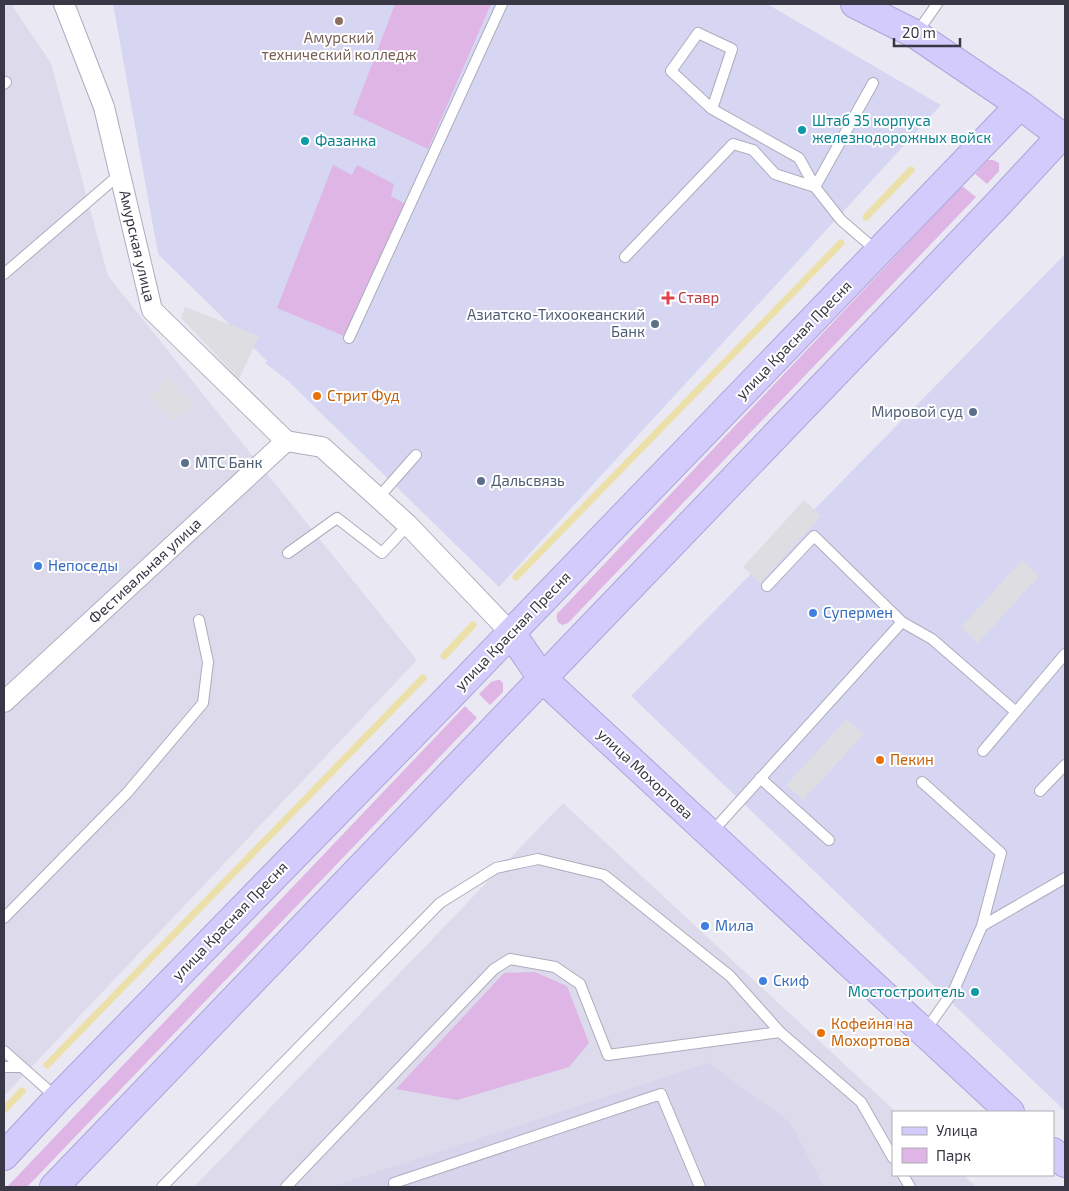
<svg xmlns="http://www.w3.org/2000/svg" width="1069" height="1191" viewBox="0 0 1069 1191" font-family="'Exo 2',sans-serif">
<rect width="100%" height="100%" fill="#eae9f3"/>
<path fill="#dddbeb" d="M4 4H11L51 63 108 276 417 660 4 1096Z
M563 803 896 1112H893V1175H963L977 1187H194Z"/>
<path fill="#d6d6f3" d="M113 4H767L941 105 499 587 287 380 265 363 267 361 158 254Z
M1065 254V1111L631 696Z"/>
<path fill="#d7d4eb" d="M708 1063 790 1122 824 1187H332Z"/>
<path fill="#deb5e5" d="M395 4H491L428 149 353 114Z
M988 160H993L999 163V171L987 184 975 174Z
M333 165 352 175 357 165 394 184 391 196 405 204 349 338 277 308Z
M962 186 976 197 568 623 563 625C557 623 556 620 557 614Z
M497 680H500L503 683V692L490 705 479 694 491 682Z
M465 706 477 718 27 1187H7Z
M535 972 567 986 589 1043 569 1067 457 1100 396 1089 504 973Z"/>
<path fill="#dddde2" d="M185 307 259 336 239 379 181 318Z
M169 378 193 403 174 421 150 396Z
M804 500 821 516 760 583 743 567Z
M1022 560 1039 576 978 643 961 627Z
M847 719 864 734 803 800 786 785Z"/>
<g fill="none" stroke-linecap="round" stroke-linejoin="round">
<path stroke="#ece0aa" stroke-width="7" d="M866 217 911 170
M516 577 841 243
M444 656 473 625
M47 1065 423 678
M4 1110 22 1091"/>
<g stroke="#adacbe" stroke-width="12">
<path id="lane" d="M916 34 937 4
M873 83 815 187 841 220 878 252
M4 84 6 82
M625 257 733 144 753 150 775 174 815 187 799 158 712 109 732 49 698 33 671 71 712 109
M4 274 120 174
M349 338 502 4
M378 498 416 455
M288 553 337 518 382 553 408 525
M902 622 932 639 1016 712 983 751
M1016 712 1065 654
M760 778 829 840
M922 782 1001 853 982 926
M1040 791 1065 765
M711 833 902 622 814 536 767 586
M4 918 127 793 203 703 208 662 199 620
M925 1031 954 990 982 926 1065 878
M4 1051 57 1098
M4 1067H22
M903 1175 910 1187
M162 1187 440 903 496 868 538 859 604 875 730 976 780 1032 861 1102 893 1158
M286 1187 494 969 510 959 555 967 580 984 608 1055 780 1032
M395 1187 394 1183 661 1094 700 1187"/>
</g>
<g stroke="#adacbe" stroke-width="22">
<path id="street" d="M64 4 104 107 152 310 286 441
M286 441 322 447 408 525 511 633
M4 702 286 441"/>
</g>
<g stroke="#ada4dc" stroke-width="30">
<path id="secondary" d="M855 4 915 34 1020 105 1065 139
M511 633 542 678 1010 1112
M1053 1152 1065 1163
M4 1156 57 1099 456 690 1020 105
M54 1187 998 204 1061 136"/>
</g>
<use href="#lane" stroke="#fff" stroke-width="10"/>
<use href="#street" stroke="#fff" stroke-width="20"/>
<use href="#secondary" stroke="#d3cbfb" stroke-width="28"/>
</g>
<circle fill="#8d6e63" stroke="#fff" stroke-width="2" cx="339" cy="21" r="5"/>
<g fill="#0f9aa8" stroke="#fff" stroke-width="2">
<circle cx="802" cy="130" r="5"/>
<circle cx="305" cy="141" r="5"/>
<circle cx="975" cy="992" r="5"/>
</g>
<path fill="#e0444e" stroke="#fff" stroke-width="2" d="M665.5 290.5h5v5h5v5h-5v5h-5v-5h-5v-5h5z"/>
<g fill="#5c6f8a" stroke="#fff" stroke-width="2">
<circle cx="655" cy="324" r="5"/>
<circle cx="973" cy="412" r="5"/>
<circle cx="185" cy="463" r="5"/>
<circle cx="481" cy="481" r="5"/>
</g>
<g fill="#e8710a" stroke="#fff" stroke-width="2">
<circle cx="317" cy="396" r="5"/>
<circle cx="880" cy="760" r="5"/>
<circle cx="821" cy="1033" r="5"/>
</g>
<g fill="#3f7fe0" stroke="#fff" stroke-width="2">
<circle cx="38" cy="566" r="5"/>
<circle cx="813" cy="613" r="5"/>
<circle cx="705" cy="926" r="5"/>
<circle cx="763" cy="981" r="5"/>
</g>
<g text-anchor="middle" stroke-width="4" stroke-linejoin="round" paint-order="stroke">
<g font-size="15" fill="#785e54" stroke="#fff">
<text x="339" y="43">Амурский<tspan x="339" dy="17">технический колледж</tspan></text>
</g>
<g font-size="15" fill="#0d838f" stroke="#fff" text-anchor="start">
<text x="812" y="126">Штаб 35 корпуса<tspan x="812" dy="17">железнодорожных войск</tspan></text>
<text x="315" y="146">Фазанка</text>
<text x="965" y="997" text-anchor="end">Мостостроитель</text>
</g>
<g font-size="15" fill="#383846" stroke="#fff">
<text transform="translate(137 246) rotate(77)" y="5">Амурская улица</text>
<text transform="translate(794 340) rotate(-46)" y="5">улица Красная Пресня</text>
<text transform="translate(145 571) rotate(-43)" y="5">Фестивальная улица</text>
<text transform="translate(513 631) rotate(-46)" y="5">улица Красная Пресня</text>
<text transform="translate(645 774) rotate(43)" y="5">улица Мохортова</text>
<text transform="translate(230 921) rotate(-46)" y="5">улица Красная Пресня</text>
</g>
<g font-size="15" fill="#be3a42" stroke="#fff" text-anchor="start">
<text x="678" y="303">Ставр</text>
</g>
<g font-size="15" fill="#4e5e75" stroke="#fff" text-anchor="end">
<text x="645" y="320">Азиатско-Тихоокеанский<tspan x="645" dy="17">Банк</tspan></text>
<text x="963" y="417">Мировой суд</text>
<text x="195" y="468" text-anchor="start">МТС Банк</text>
<text x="491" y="486" text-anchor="start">Дальсвязь</text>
</g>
<g font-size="15" fill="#c56008" stroke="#fff" text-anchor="start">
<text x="327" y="401">Стрит Фуд</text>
<text x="890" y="765">Пекин</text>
<text x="831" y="1029">Кофейня на<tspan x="831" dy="17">Мохортова</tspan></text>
</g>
<g font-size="15" fill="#366cbe" stroke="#fff" text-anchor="start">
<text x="48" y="571">Непоседы</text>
<text x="823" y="618">Cупермен</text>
<text x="715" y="931">Мила</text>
<text x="773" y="986">Скиф</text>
</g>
</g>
<rect width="1069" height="1191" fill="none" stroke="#383846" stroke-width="10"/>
<rect x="892" y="1111" width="162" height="65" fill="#ffffff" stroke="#afafb5"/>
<rect x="902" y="1127" width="25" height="8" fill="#d3cbfb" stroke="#afafb5"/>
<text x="936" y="1136" font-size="15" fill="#383846">Улица</text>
<rect x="902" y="1148" width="25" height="15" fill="#deb5e5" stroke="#afafb5"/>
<text x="936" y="1161" font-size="15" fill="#383846">Парк</text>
<path d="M894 38v8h66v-8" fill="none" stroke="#383846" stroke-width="2.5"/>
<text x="902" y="38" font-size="15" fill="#383846" stroke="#ffffff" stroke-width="4" paint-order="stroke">20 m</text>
</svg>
